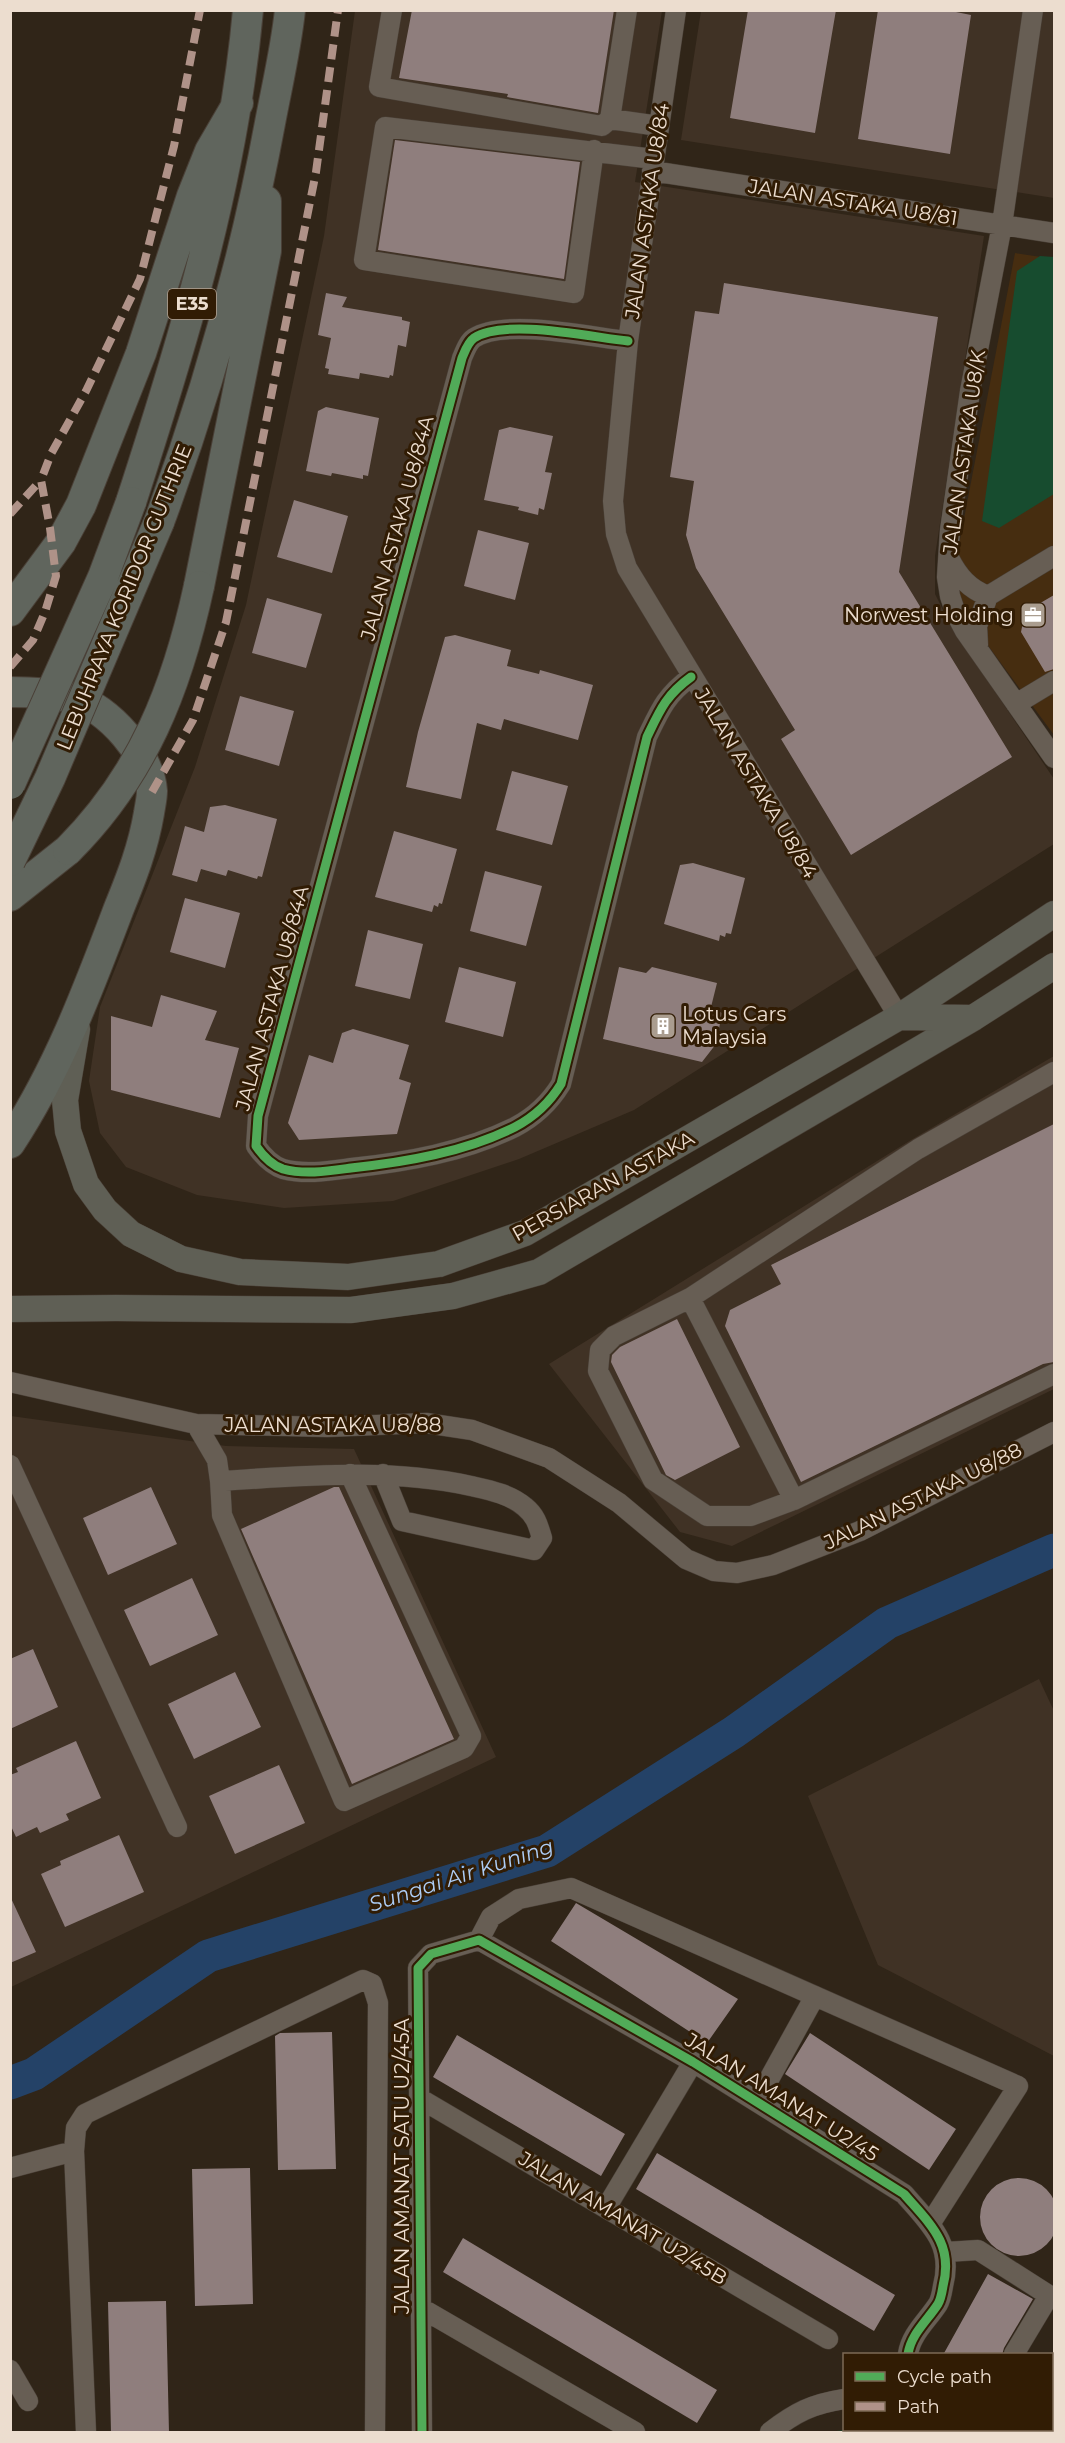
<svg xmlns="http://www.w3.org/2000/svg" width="1065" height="2443" font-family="Montserrat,sans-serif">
<rect width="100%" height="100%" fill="#302518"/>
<path fill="#462d10" d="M1015,253L1054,259V735L961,609L956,592L958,550Z"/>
<path fill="#403225" d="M355,11H662L635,182L984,236L935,556V594L952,628L1054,779V844L634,1110L519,1159L393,1201L284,1208L197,1195L126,1167L100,1133L89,1081L100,1007L195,767L246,605L324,236Z
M701,11H1054V198L681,140Z
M1054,1056V1389L732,1546L680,1532L549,1364L911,1140Z
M11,1416L226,1446L354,1449L496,1757L11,1987Z
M1039,1679L1054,1711V2056L878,1965L808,1796Z"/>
<path fill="#174c2f" d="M1040,256L1054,257V494L999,528L982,521L1017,271Z
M846,2430H899L905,2432H827Z"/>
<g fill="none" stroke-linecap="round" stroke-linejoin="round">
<path stroke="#244267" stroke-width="33" d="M10,2083L34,2074L208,1956L547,1851L734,1732L887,1623L1054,1550"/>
</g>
<path fill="#8f7e7d" d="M412,10H614L598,113L507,97L508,94L399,78Z
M748,10H836L815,133L730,118Z
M878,10H946L971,15L950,154L858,139Z
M395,140L580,162L564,279L378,250Z
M724,283L938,317L899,572L1012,757L851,855L781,739L795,730L696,568L686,535L694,481L670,477L695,311L719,314Z
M326,293L347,297L342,307L402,317V320L410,322L406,347L398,345L393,376L390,375L389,378L360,373L359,379L328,374L329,369L325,368L331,338L318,335Z
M326,407L379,418L368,476L363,475V479L332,473L331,476L306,471L318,411Z
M510,427L553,436L545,472L552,473L544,510L539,508L538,515L518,510L519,507L484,500L499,430Z
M294,500L348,516L332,573L277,557Z
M478,530L529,543L515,600L464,586Z
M1054,595V669L1045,672L1021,632L1025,612Z
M267,598L322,614L306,668L252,653Z
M455,635L511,650L507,666L539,674L540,670L593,685L578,740L504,719L501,730L477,723L461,799L406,787L418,732L445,637Z
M240,696L294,711L279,766L225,750Z
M512,771L568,786L552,845L496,830Z
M225,805L277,819L262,877L258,876L257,879L228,870L226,876L201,869L197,882L172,875L185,826L204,832L210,807Z
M394,831L457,849L442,904L439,903L438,907L434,905L432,912L375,897Z
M693,863L745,878L731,934L726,933L725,937L720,935L719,941L664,924L680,865Z
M485,871L542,886L526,946L470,931Z
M185,898L240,913L225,968L170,952Z
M368,930L423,944L410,999L355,986Z
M459,967L516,982L503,1037L445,1022Z
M619,967L646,973L652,967L717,983L711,1007L722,1013L716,1044L702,1062L603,1039Z
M161,995L217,1011L205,1040L239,1048L220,1118L111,1090V1016L152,1027Z
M353,1029L409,1045L399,1079L411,1083L397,1134L299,1140L288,1123L309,1055L333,1063L342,1033Z
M1054,1124V1362L1043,1364L801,1482L725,1326L730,1310L781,1284L771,1265Z
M677,1319L740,1447L675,1480L666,1475L611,1362L612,1355L620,1347Z
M151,1487L177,1544L108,1575L83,1518Z
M334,1487H339L454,1739L352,1784L241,1529Z
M192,1578L218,1635L150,1666L124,1610Z
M33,1649L58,1707L10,1729V1659Z
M235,1672L261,1727L194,1759L168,1704Z
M76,1741L101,1798L66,1814L69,1820L40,1833L37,1827L16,1837L10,1824V1775L18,1772L16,1768Z
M279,1765L305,1823L235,1854L209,1796Z
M119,1835L144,1892L65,1927L41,1874L61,1865L60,1861Z
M10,1896L36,1952L10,1963Z
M576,1903L738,1999L707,2043L551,1941Z
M332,2032L336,2169L278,2170L275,2036L280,2033Z
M810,2033L956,2129L929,2170L785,2074Z
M457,2035L625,2134L601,2176L433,2077Z
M657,2153L895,2295L874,2331L636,2189Z
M250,2168L253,2304L195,2306L192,2169Z
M980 2217a39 39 0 1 1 78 0a39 39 0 1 1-78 0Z
M463,2238L717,2390L697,2423L443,2272Z
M988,2274L1033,2299L1004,2348L1002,2355H943Z
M166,2301L169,2433H111L108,2302Z"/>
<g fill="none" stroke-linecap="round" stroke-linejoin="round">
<g stroke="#4a4037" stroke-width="21">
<path id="minor" d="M392,10L379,87L602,126L610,119L627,10
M676,10L628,341L613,501L616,534L627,568L899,1017
M1033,10L1002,225L970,391L950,530L947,577L950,596L956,614L965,631L1054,758
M610,119L659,126
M594,150L574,293L364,260L385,127L654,159
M652,171L1054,233
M628,341C590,337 505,318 474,338C468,342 465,351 462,358L258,1116L256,1146C263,1156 271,1165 283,1169C305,1175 329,1171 351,1168C406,1162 465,1152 515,1127C534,1117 550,1102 561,1084L647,737C660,710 666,695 691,677
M949,558C958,576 969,589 988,596
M978,645L977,626L988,596L1054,556
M1016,704L1054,681
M1054,1072L918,1149L690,1298L614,1336L600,1350L598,1371L653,1480L707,1516H751L794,1500L1054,1374
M690,1298L794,1500
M10,1382L196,1424L327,1427L426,1423L472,1430L549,1458L619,1503L686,1559L714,1571L737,1573L773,1565L860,1531L1054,1432
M196,1424L217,1460L220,1481L222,1515L344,1801L464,1748L471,1736L350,1474
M10,1465L177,1827
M220,1481C304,1476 388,1468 471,1486C489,1490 510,1494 525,1507C536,1516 538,1525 542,1538L534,1550L402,1521L383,1474
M479,1940L491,1917L519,1899L571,1888L1018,2086L930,2224
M479,1940L693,2062L904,2194C930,2224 954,2244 943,2286C942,2292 941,2299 938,2304C927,2321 911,2334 908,2354
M419,2098L828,2339
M757,2101L815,1996
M10,2168L74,2151
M606,2208L693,2062
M946,2252L978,2250L1047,2294V2299L1014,2354
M421,2308L635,2432
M10,2370L28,2401
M985,2430L990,2432
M86,2432L74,2151L76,2128L85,2114L363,1980L372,1984L378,2003L375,2432
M422,2432L418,1968L431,1954L479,1940
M770,2432C796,2412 812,2404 844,2399"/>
</g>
<g stroke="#4a4037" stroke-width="27">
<path id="major" d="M899,1017L973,1018
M77,1029L65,1100L68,1131L86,1184L105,1210L131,1234L181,1259L240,1272L348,1277L439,1264L525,1233L899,1017L1054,914
M10,1309L116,1308L351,1310L453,1296L539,1272L973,1018L1054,966"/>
</g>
<g stroke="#4a4037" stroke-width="32">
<path id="highway" d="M131,502C183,342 233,179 248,10
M159,522C207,393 245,258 270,123C277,86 286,48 290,10
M199,586L266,251V201
M10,611L61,542L81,505L141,353L192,196L210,151L238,103
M10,692C32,692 52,693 74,698C108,708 150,755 152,791C152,798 150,806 149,813C143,848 132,876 119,908C88,990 58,1070 10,1143
M10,896L68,850"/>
</g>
<use href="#minor" stroke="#675e54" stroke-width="20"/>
<use href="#major" stroke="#5f5f55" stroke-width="26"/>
<use href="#highway" stroke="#60655d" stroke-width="30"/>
<g stroke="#4a4037" stroke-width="32" stroke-linecap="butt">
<path id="highway-bridge" d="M10,784L103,577L131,502
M68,850C143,775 177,688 199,586
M10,861L50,778L159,522"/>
</g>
<use href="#highway-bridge" stroke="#60655d" stroke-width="30"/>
<path stroke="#af9288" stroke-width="8" stroke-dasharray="15 8" stroke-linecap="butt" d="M10,514L41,480
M10,667L33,640L45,612L56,576L50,528L41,480L51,454L86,391L140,279L174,146L200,10
M152,792L193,720L226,622L316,172L338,10"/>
<g stroke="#311c04" stroke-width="13">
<path id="cycleway" d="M628,341C590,337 505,318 474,338C468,342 465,351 462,358L258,1116L256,1146C263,1156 271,1165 283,1169C305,1175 329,1171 351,1168C406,1162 465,1152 515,1127C534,1117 550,1102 561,1084L647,737C660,710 666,695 691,677
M422,2432L418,1968L431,1954L479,1940L693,2062L904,2194C930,2224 954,2244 943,2286C942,2292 941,2299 938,2304C927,2321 911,2334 908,2354"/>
</g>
<use href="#cycleway" stroke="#51ab58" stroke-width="9"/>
</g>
<defs>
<g id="office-square" transform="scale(1.35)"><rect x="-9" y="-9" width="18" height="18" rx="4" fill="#aa9d8f" stroke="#311c04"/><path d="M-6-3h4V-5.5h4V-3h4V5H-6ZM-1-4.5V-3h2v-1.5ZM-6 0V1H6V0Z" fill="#fff"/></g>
<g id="building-square" transform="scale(1.35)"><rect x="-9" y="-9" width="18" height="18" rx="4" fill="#aa9d8f" stroke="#311c04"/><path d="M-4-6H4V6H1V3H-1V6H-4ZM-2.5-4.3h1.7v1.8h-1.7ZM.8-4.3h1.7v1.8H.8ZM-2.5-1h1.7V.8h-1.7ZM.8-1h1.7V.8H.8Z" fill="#fff"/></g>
</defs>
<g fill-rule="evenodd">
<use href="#office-square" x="1033" y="615"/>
<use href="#building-square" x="663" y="1026"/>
</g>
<g text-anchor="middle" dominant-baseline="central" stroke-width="6" stroke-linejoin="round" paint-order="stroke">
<rect fill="#311c04" stroke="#b4a392" stroke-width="1.5" x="168" y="289" width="48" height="30" rx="4.5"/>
<g font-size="18" font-weight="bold" fill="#ecddcf">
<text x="192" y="304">E35</text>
</g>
<g font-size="20" fill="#ecddcf" stroke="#311c04">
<text transform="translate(853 202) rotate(9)">JALAN ASTAKA U8/81</text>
<text transform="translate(647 211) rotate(-82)">JALAN ASTAKA U8/84</text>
<text transform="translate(964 452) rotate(-82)">JALAN ASTAKA U8/K</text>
<text transform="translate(397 528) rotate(-75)">JALAN ASTAKA U8/84A</text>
<text transform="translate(124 597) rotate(-68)">LEBUHRAYA KORIDOR GUTHRIE</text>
<text transform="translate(756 783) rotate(59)">JALAN ASTAKA U8/84</text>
<text transform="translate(272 998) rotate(-75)">JALAN ASTAKA U8/84A</text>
<text transform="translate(603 1186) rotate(-29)">PERSIARAN ASTAKA</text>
<text x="333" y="1425">JALAN ASTAKA U8/88</text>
<text transform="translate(923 1496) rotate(-26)">JALAN ASTAKA U8/88</text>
<text transform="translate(782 2097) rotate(32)">JALAN AMANAT U2/45</text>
<text transform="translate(402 2166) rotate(-90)">JALAN AMANAT SATU U2/45A</text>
<text transform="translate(623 2218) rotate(31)">JALAN AMANAT U2/45B</text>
</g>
<g font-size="20" fill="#ecddcf" stroke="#311c04" text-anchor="end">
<text x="1014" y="615">Norwest Holding</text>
<text x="682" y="1014" text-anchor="start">Lotus Cars<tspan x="682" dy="23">Malaysia</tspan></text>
</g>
<g font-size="21" font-style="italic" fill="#adcdf6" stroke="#311c04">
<text transform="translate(461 1875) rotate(-18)">Sungai Air Kuning</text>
</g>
</g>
<rect width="1065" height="2443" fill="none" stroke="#ecddcf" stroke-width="24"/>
<rect x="843" y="2353" width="210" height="78" fill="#311c04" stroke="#7c6955" stroke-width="1.5"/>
<rect x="855" y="2372" width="30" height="9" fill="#51ab58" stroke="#7c6955" stroke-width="1.5"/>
<text x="897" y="2383" font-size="18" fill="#ecddcf">Cycle path</text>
<rect x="855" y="2402" width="30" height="9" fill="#af9288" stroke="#7c6955" stroke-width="1.5"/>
<text x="897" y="2413" font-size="18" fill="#ecddcf">Path</text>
</svg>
